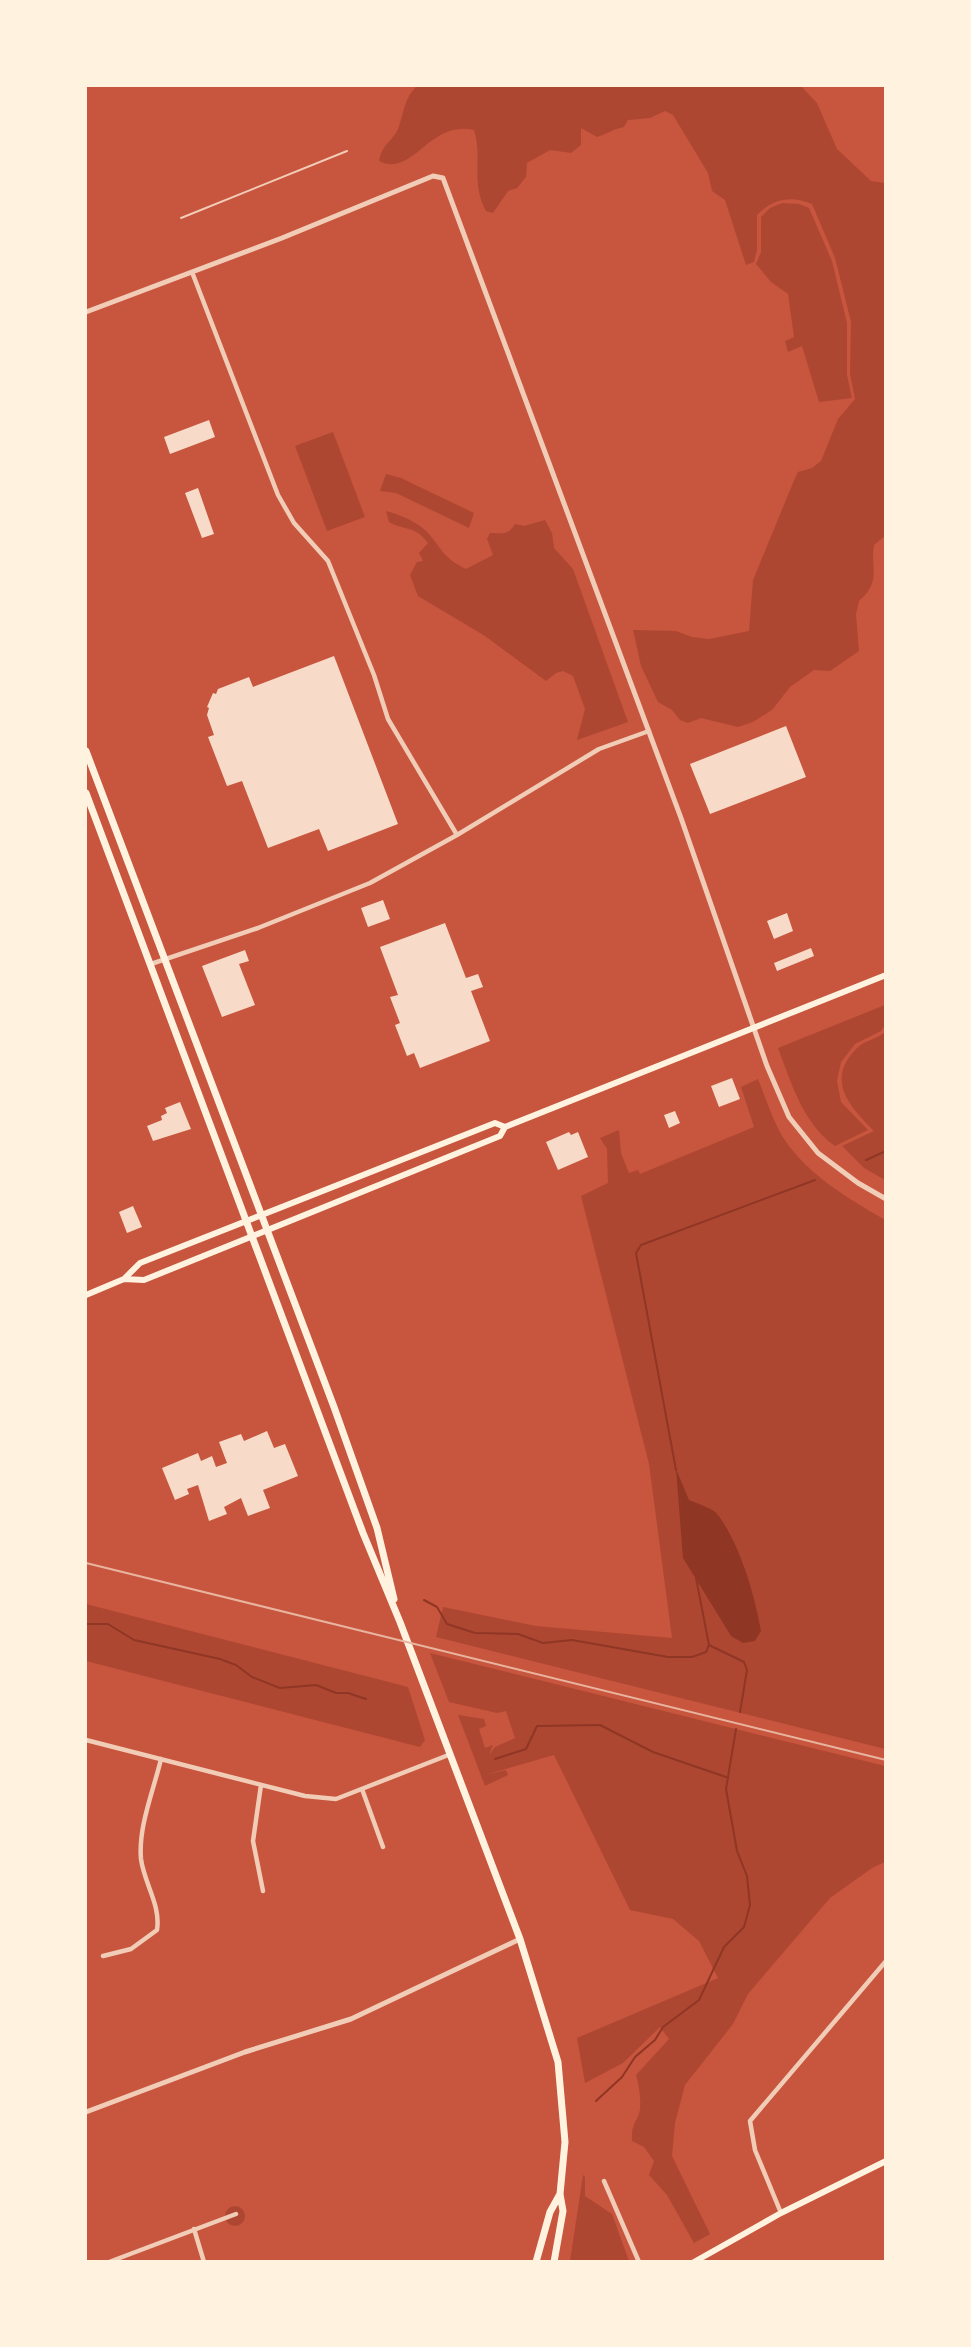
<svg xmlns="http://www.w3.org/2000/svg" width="971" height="2347" font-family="'Public Sans',sans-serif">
<rect width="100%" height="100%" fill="#c8553d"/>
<path fill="#ae4732" d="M417,86H801L817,103L837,149L871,181L885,183V536L874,545C870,570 882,581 859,601L856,614L859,651L830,671L814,670L790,687L772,710L753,722L738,727L701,718L688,723L680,720L672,710L658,702L641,666L633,630L676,631L692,637L709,639L749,631L753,580L795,478L798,472L812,468L821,461L838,419L855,399L850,374L851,322L835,258L812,204C790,195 773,199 757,215V250L754,262L746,265L725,200L712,191L708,173L673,115L665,111L650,118L628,120L624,127C613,129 607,134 597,137L581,128V145L571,153L550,150L527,163L526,177L517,188L508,191L493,213L486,211C470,181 483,158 474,130C428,120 414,178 379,161C382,144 392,142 398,129C404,113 404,98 417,86Z
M782,203L799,204L809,208L832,261L847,323V375L852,398L819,402L802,346L788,352L785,341L794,337L788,294L771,282L756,264L761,252V217L770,208Z
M333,432L365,517L327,531L295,446Z
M386,474L401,478L474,513L469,528L396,493L380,491Z
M386,511C400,515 414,520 425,530C442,547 441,557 466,569L493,555L487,539L490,533C502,533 508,536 515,524L524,526L545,520L552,533L554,548L573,569L628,722L577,740L585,709L573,676L563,671L556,673L546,681L485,636L418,596L410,575L417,562L423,561L419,553L428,543C413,524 407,532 389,522Z
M885,1005V1025L881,1031L855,1044L841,1062L837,1081L841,1102L868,1130L835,1146C803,1124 791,1082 778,1048Z
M885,1032V1180L864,1168L842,1146L874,1131C849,1106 825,1080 857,1048C865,1040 878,1039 885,1032Z
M758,1079C766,1099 773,1121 784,1139C809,1176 848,1198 885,1220V1749L436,1637L443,1607L536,1626L672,1638L649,1464L581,1196L608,1183L607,1149L600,1138L619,1130L621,1153L629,1173L638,1170L640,1174L754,1127L741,1087Z
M86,1604L408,1687L425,1740L420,1747L86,1661Z
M430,1653L885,1766V1862L872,1868L830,1898L748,1994L733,2024L685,2085L675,2123L672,2156L710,2234L694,2243L667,2195L649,2175L654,2161L644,2147L632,2141C631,2122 638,2122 640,2109C641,2097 639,2086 636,2075L669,2039L660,2027L623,2063L585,2083L577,2038L718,1978L699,1941L673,1919L630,1910L554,1755L485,1775L506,1770L508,1775L485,1786L458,1715L484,1719L486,1726L479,1729L485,1748L493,1745L489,1755L495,1747L515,1738L506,1711L497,1713L449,1702Z
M583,2175L585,2177V2196L612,2214L629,2261H570Z
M225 2216a10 10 0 1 1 20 0a10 10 0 1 1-20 0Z"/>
<path fill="#8f3625" d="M676,1469L689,1500C698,1504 713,1508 718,1515C740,1544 755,1596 761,1631L755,1641L743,1643L731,1636L683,1558Z"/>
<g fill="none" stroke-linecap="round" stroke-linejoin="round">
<path stroke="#8f3625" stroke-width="2" d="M866,1160L886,1151
M676,1470L636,1253L641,1245L815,1180
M424,1600L437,1607L447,1624L475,1633L518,1634L543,1643L572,1640L668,1657H692L706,1652L709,1645L696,1578
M86,1624H108L134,1640L220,1659L236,1665L252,1677L280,1688L316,1685L336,1693H348L366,1699
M709,1645L744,1662L747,1670L740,1712
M495,1759L526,1749L537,1726L600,1725L653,1752L726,1777
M596,2101L622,2077L635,2057L655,2040L663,2027L699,2000L724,1947L744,1927L750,1905L747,1876L737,1851L726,1789L736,1729"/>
</g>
<path fill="#f7dbc8" d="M209,420L215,437L170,454L164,437Z
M198,488L214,534L202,538L185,493Z
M334,656L398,824L328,851L319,829L268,848L242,781L227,786L208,737L214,735L207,715L209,708L207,707L213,693L216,694L218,689L249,677L253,687Z
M786,726L806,777L710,814L690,764Z
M383,900L390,919L368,927L361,908Z
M787,913L793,931L774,939L767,921Z
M445,923L466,978L478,974L483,987L471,991L490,1041L420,1068L414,1053L407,1056L395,1025L400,1023L390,997L398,995L380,947Z
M811,948L814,956L777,971L774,963Z
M245,950L249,961L239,964L255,1005L222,1017L202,966Z
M732,1078L740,1099L719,1107L711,1086Z
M180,1102L191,1129L153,1141L147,1126L162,1120L161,1116L167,1113L165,1108Z
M675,1111L680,1123L669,1128L664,1115Z
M569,1132L571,1135L578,1132L588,1157L558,1170L546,1142Z
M133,1206L142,1227L127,1233L119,1212Z
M267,1431L274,1448L285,1444L298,1476L263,1490L270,1508L248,1516L241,1498L224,1507L227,1514L209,1521L198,1485L187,1489L189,1494L175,1500L162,1468L198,1453L201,1461L212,1456L216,1467L227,1463L219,1442L241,1434L244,1441Z"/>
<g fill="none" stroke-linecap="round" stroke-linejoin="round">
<path stroke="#f1ccb7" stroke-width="2" d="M181,218L347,151"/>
<path stroke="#f1ccb7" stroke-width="4.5" d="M192,272L278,495L294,523L328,561L374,675L388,719L457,835
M151,964L258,928L370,883L457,835L599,749L649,731
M86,1740L305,1796L336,1799L451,1754
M261,1785L253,1841L263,1891
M362,1789L383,1847
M103,1956L131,1949L157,1930C161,1905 144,1883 141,1859C138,1827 154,1789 161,1759
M604,2181L639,2262
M781,2213L755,2150L750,2121L886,1961
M194,2229L204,2262
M109,2262L236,2214"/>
<path stroke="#f1ccb7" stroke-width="5" d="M86,312L282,238L433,176L443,178L681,818L767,1066L789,1117L818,1153L858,1183L886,1199
M86,2112L245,2052L351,2019L520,1939"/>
<path stroke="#fff3e0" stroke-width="6" d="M124,1279L144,1280L500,1136L505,1127L886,975
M86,1295L124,1279L140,1263L495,1123L505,1127
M694,2262L781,2213L886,2161"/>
<path stroke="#fff3e0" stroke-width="7" d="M86,751L334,1407L377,1528L394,1599
M86,793L363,1533L400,1622L520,1939L558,2062L565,2142L560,2194L563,2211L554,2262
M536,2262L550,2212L560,2194"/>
<path stroke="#e9b49f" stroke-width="2" d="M86,1563L886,1760"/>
</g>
<rect width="971" height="2347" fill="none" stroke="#fff3e0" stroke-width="174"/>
</svg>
